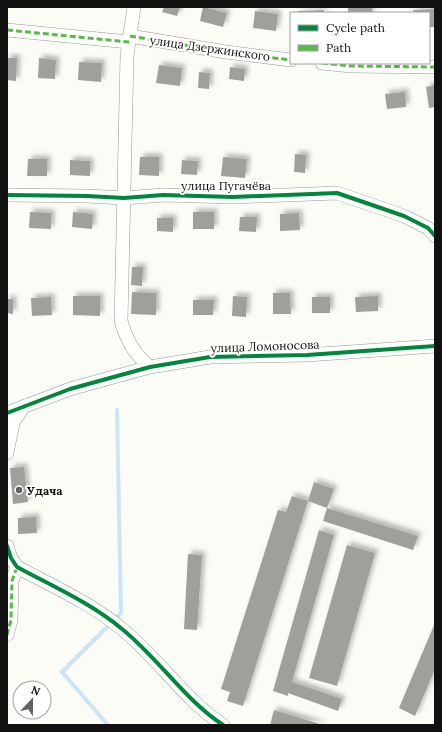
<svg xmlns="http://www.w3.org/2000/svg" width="442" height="732" font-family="Lora,serif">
<defs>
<filter id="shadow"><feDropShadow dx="3.5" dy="-3.5" stdDeviation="2" flood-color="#0004"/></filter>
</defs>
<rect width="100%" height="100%" fill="#fcfcf7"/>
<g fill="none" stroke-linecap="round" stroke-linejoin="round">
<path stroke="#cbe4f8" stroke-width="4" d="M108,725L62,672L121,613L117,410"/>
</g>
<path fill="#a09f9c" filter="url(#shadow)" d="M164,7H180L177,16L162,12Z
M203,7L227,13L223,27L200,21Z
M348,7H372L373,13H348Z
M435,9V27H429V13H413V10Z
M324,10V13H298V11Z
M255,11L278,14L276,31L253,28Z
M7,58H17L16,81L7,80Z
M39,58L56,60L55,79L38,78Z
M79,62L102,63L101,82L78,80Z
M159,65L182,68L180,86L156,83Z
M230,67L245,69L244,81L229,79Z
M199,72L210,73L209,89L198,88Z
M435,85V107L429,108L426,87Z
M405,92L406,107L387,109L385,94Z
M295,154L306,155L305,173L294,172Z
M140,157H159V176L139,175Z
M223,157L247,159L245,178L221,176Z
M28,159H47V176H27Z
M70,160L90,161V176L70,175Z
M182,160L198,161L197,175L181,174Z
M30,212L51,213V229L29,228Z
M73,212L93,214L92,229L72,227Z
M193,212H214V229H193Z
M299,213L300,230L280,231V214Z
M240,217H257L256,232L239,231Z
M157,218H173V232L157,231Z
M132,267H143L142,286L131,285Z
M132,292L156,293V315L131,314Z
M273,293H290L291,314H273Z
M73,296H100V316L73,315Z
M233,296L247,297L246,317L232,316Z
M378,296V311L356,312L355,297Z
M51,297L52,315L32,316L31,298Z
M312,297H330V313H312Z
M7,299H13V314L7,313Z
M193,300H214L213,315H193Z
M24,467L28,502L13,504L10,468Z
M314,482L334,489L327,508L308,501Z
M292,496L308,501L243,706L227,701L230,692L221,689L278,510L286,512Z
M327,508L418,536L413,550L323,521Z
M36,517L37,533L18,534V518Z
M319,530L334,535L292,682L342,699L338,711L288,693V696L273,691Z
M347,545L375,553L337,686L309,678Z
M188,554L202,555L197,630L184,629Z
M435,623V669L415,716L399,708Z
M274,710L323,725H270Z"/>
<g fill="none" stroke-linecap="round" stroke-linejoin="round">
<g stroke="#979795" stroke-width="14">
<path id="street" d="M134,7L127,56L121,321C127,341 134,354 150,367
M7,30L129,42
M130,36L226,52L291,60
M322,63L351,66L435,67
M7,195L87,196L124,198L163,195L233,197L337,193L404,216L428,228L435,236
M7,413L70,389L150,367L210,357L307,355L435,346
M7,453L13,423L24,406
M7,546L11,558L17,567C52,586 91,603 122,629C158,658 184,699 223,725
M7,635L11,620L12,581L17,567"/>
</g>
<use href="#street" stroke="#fffffe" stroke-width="13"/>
<path stroke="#58b947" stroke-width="3" stroke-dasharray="6 3" stroke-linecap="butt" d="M7,30L129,42
M130,36L226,52L291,60
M322,63L351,66L435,67
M7,635L11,620L12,581L17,567"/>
<g stroke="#fff" stroke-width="6">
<path id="cycleway" d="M7,195L87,196L124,198L163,195L233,197L337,193L404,216L428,228L435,236
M7,413L70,389L150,367L210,357L307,355L435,346
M7,546L11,558L17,567C52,586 91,603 122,629C158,658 184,699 223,725"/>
</g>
<use href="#cycleway" stroke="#00873e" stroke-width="4"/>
</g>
<circle fill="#636362" stroke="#fff" stroke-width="1.5" cx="19" cy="490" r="4"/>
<g text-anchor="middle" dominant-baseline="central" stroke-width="4" stroke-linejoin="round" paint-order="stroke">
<g font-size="12" fill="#111" stroke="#fff">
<text transform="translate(210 48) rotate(8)">улица Дзержинского</text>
<text x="226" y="185">улица Пугачёва</text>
<text transform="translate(265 346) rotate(-2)">улица Ломоносова</text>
</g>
<g font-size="12" font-weight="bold" fill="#111" stroke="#fff" text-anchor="start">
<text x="27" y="490">Удача</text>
</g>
</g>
<rect width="442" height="732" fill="none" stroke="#111111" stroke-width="16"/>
<rect x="290" y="12" width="140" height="52" fill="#ffffff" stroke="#a0a0a0"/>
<rect x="298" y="25" width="20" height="6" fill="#00873e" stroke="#a0a0a0"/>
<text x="326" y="32" font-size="12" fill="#111111">Cycle path</text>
<rect x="298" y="45" width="20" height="6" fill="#58b947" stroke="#a0a0a0"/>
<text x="326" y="52" font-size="12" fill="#111111">Path</text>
<g transform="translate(32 700) rotate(22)"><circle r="19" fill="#ffffff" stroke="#a0a0a0"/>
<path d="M0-3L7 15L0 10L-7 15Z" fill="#636362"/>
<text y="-6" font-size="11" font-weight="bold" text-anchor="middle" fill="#111111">N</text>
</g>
</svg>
